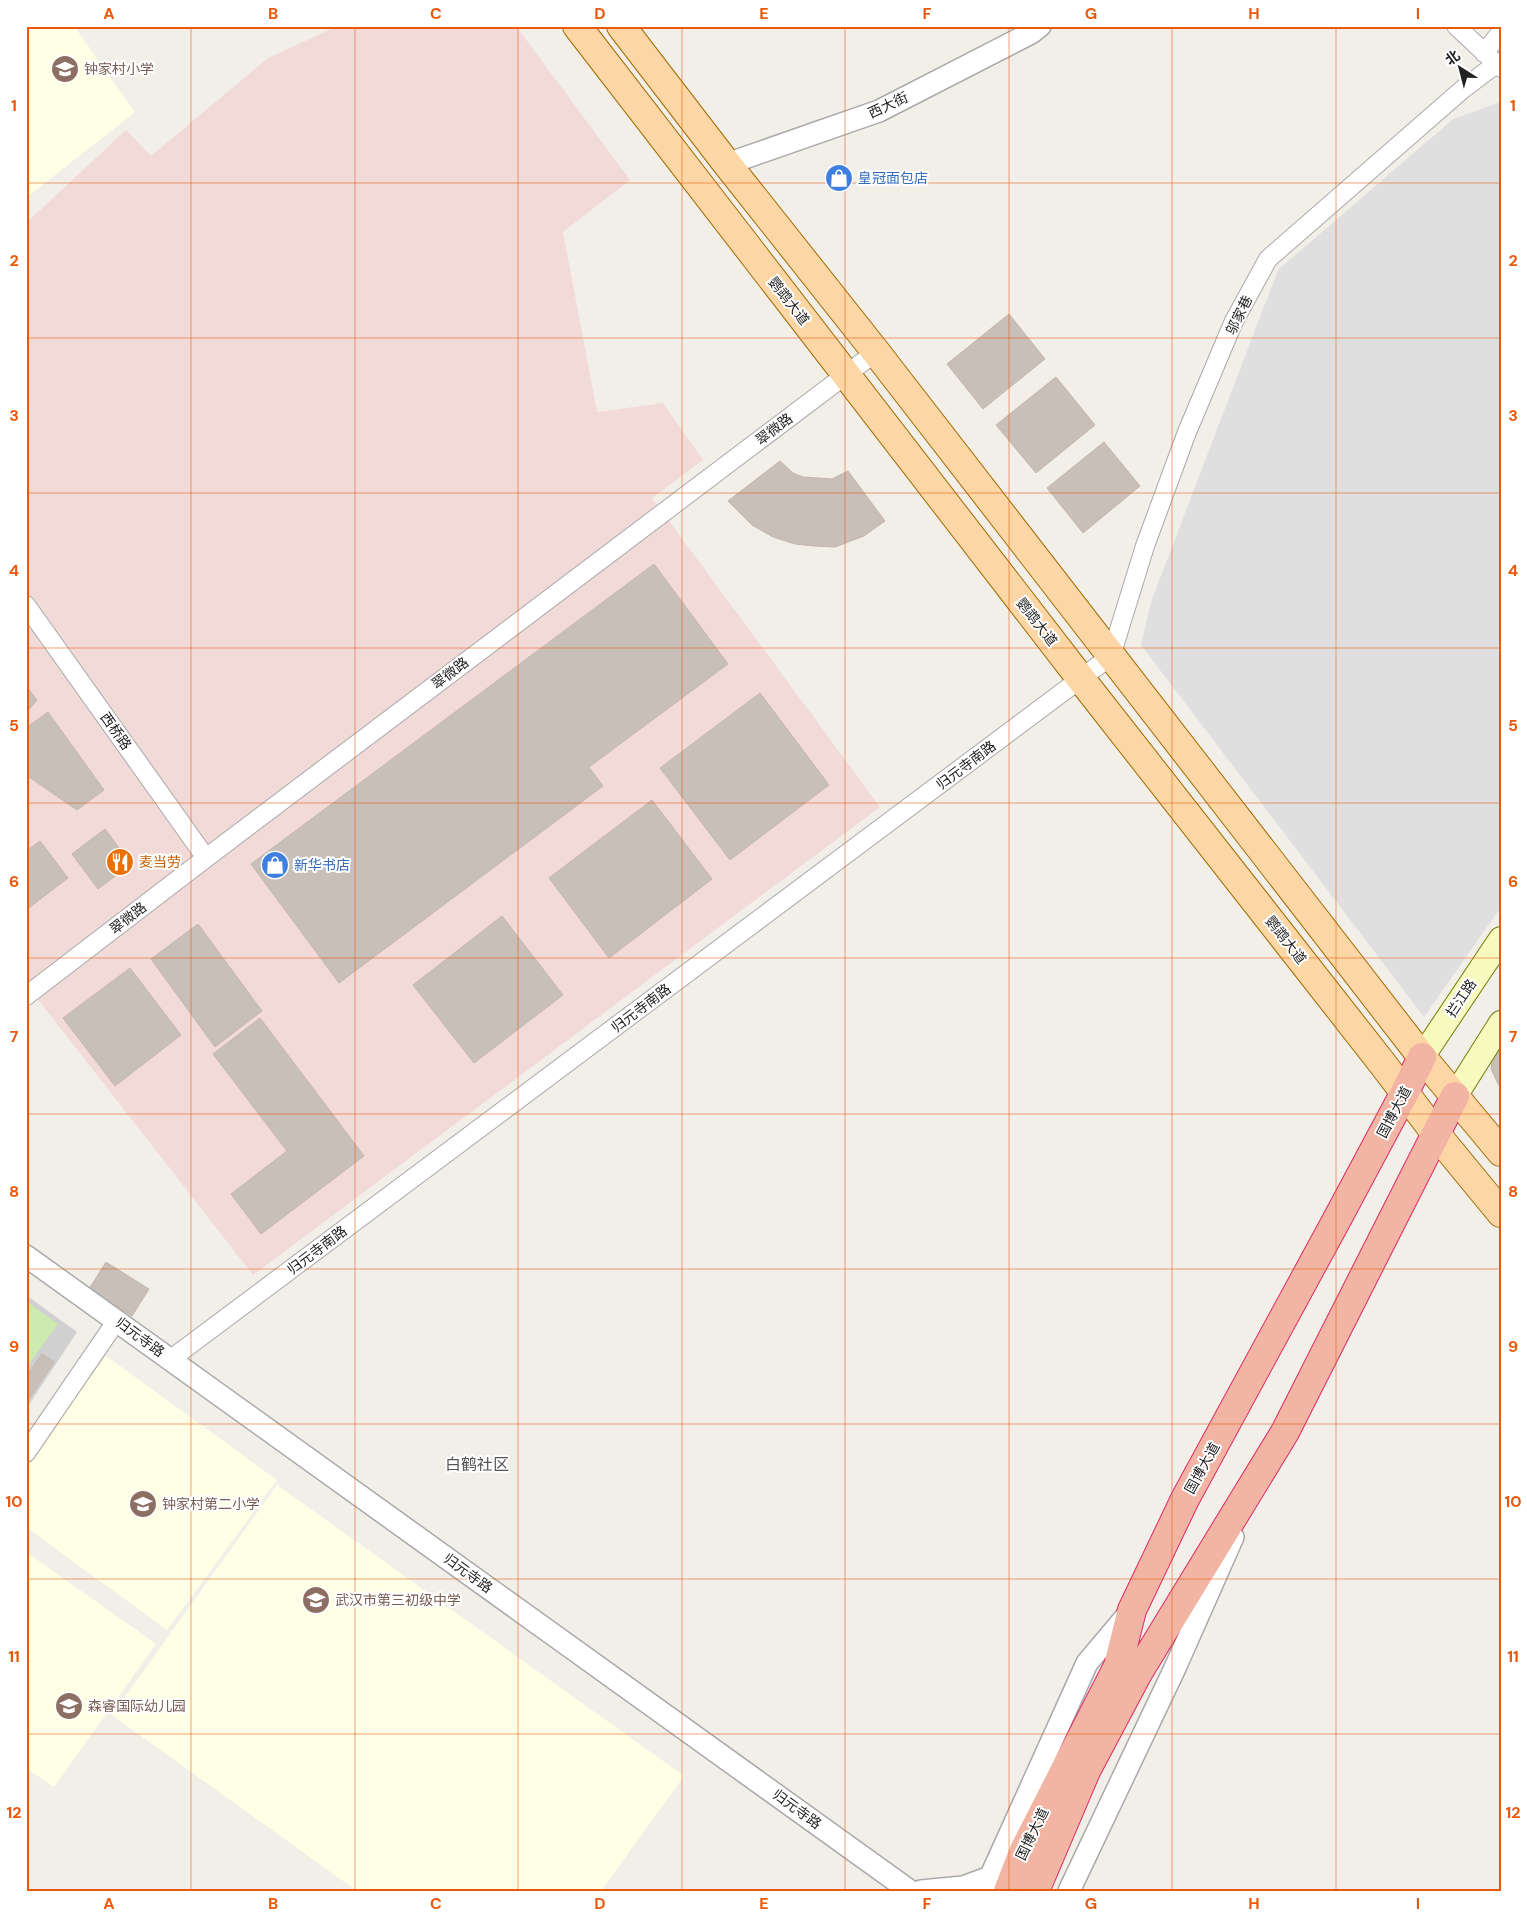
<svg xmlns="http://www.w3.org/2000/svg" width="1527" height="1917" font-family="'DM Sans','Noto Sans SC',sans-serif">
<rect width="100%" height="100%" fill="#f2efe9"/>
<path fill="#e0dfdf" d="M1501,102V907L1424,1017L1141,645L1151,602L1278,270L1453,119Z"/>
<path fill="#f2dad9" d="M338,26H516L630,180L563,232L597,412L663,403L703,460L652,498L880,807L253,1275L26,984V223L126,130L151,156L268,58Z"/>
<path fill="#ffffe5" d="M26,26H74L135,112L27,197Z
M106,1356L277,1480L167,1630L26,1527V1465Z
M277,1485L684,1776L601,1891H357L112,1715Z
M26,1552L156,1644L54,1787L26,1768Z"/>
<path fill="#d0d0d0" d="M26,1295L77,1332L26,1409Z"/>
<path fill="#cdebb0" d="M26,1301L58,1324L26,1368Z"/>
<path fill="#c7bfb8" stroke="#c4b6ab" d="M1009,314L1045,359L983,409L947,364Z
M1056,377L1095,425L1036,473L996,425Z
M1104,442L1140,486L1083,533L1047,488Z
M780,461L793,473L803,477L832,479L848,471L885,521L864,536L835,547L814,546L795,544L773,537L752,525L728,501Z
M654,564L728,664L589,767L603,786L339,983L251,864Z
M26,686L37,700L26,713Z
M760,693L829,785L730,860L660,768Z
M48,712L104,790L77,810L26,775V730L30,725Z
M652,800L712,879L609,958L549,878Z
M105,829L131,864L98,889L72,854Z
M40,841L68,878L26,910V851Z
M502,916L563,995L474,1063L413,985Z
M198,924L262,1011L215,1047L151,959Z
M130,968L181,1035L115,1086L63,1018Z
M260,1018L364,1156L261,1234L231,1194L287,1151L213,1054Z
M1501,1043V1090L1491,1069L1493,1054Z
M106,1262L149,1289L132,1316L89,1289Z
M42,1354L54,1362L26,1403V1377Z"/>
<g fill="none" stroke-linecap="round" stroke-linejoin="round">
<g stroke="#a9a9a9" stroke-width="20">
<path id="minor" d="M1456,26L1501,68
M1484,53L1501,32
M26,605L206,858
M26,996L206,858L876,352
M171,1359L1111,656L1145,546L1187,432L1234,321L1268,259L1463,89L1496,64
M26,1453L117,1320"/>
</g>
<g stroke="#a9a9a9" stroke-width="24">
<path id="tertiary" d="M727,164L879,111L1031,33L1040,26
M26,1256L910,1891
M921,1891L963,1887L990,1877
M984,1891L1087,1663L1130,1612
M1069,1891L1175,1668L1233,1537"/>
</g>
<g stroke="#707d05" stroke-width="26">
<path id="secondary" d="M1422,1057L1501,939
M1455,1096L1501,1023"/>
</g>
<g stroke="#a06b00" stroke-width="30">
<path id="primary" d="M577,26L1081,679L1382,1063L1436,1134L1501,1213
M621,26L727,164L876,352L1422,1057L1501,1152"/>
</g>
<g stroke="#dc2a67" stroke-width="30">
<path id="trunk" d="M1008,1891L1024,1850L1118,1666L1132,1610L1185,1499L1335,1223L1405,1092L1422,1057
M1035,1891L1086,1771L1138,1673L1285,1432L1455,1096"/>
</g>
<use href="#minor" stroke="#fff" stroke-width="18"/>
<use href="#tertiary" stroke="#fff" stroke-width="21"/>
<use href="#secondary" stroke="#f7fabf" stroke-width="24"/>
<use href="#primary" stroke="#fcd6a4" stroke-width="28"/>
<use href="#trunk" stroke="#f2b4a3" stroke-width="28"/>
</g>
<path fill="none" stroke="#e8590c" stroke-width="1" stroke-opacity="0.55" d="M191,26V1891M355,26V1891M518,26V1891M682,26V1891M845,26V1891M1009,26V1891M1172,26V1891M1336,26V1891M26,183H1501M26,338H1501M26,493H1501M26,648H1501M26,803H1501M26,958H1501M26,1114H1501M26,1269H1501M26,1424H1501M26,1579H1501M26,1734H1501"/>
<defs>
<g id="school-disc" transform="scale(1.4375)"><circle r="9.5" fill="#8d6e63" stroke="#fff"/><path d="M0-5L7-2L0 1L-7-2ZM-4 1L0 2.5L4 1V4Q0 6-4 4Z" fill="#fff"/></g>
<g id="shop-disc" transform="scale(1.4375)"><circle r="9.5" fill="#3f7fe0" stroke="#fff"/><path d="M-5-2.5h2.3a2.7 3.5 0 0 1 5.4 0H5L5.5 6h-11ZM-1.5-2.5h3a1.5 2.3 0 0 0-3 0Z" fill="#fff"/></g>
<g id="restaurant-disc" transform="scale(1.4375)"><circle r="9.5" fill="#e8710a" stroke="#fff"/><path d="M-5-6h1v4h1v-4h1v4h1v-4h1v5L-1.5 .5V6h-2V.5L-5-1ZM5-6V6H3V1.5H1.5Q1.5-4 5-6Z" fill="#fff"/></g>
</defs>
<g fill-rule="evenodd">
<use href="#school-disc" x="65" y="69"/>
<use href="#shop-disc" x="839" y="178"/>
<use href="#restaurant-disc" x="120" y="862"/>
<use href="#shop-disc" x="275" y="865"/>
<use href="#school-disc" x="143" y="1504"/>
<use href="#school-disc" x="316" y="1600"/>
<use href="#school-disc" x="69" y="1706"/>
</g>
<g text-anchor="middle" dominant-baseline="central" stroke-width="4" stroke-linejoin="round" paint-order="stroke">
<g font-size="14" fill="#785e54" stroke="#fff" text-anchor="start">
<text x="84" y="69">钟家村小学</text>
<text x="162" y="1504">钟家村第二小学</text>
<text x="335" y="1600">武汉市第三初级中学</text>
<text x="88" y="1706">森睿国际幼儿园</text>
</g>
<g font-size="14" fill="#222" stroke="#fff">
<text transform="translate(888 105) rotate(-25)">西大街</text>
<text transform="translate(789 301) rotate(52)">鹦鹉大道</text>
<text transform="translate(1239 315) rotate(-64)">邬家巷</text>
<text transform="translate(774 429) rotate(-37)">翠微路</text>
<text transform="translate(1037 622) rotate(52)">鹦鹉大道</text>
<text transform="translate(450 673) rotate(-37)">翠微路</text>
<text transform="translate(116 731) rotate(55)">西桥路</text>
<text transform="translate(966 765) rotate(-37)">归元寺南路</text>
<text transform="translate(128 918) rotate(-38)">翠微路</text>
<text transform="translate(1286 940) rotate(52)">鹦鹉大道</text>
<text transform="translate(1461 998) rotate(-56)">拦江路</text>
<text transform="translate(641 1008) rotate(-37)">归元寺南路</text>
<text transform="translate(1394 1112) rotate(-62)">国博大道</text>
<text transform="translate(317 1250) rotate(-37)">归元寺南路</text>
<text transform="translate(140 1337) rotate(36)">归元寺路</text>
<text transform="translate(1202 1468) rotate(-61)">国博大道</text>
<text transform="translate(468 1573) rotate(36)">归元寺路</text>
<text transform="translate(797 1809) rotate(36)">归元寺路</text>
<text transform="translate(1032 1834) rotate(-64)">国博大道</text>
</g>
<g font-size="14" fill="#366cbe" stroke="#fff" text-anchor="start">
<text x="858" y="178">皇冠面包店</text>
<text x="294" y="865">新华书店</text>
</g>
<g font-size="14" fill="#c56008" stroke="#fff" text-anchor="start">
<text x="139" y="862">麦当劳</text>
</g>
<g font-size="16" fill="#555" stroke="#fff">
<text x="477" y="1464">白鹤社区</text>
</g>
</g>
<rect width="1527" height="1917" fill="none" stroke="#ffffff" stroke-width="55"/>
<g transform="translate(1460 68) rotate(324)" stroke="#ffffff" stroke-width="4" paint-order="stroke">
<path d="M0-4L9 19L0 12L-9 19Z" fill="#222222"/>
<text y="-8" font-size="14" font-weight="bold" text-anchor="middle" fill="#222222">北</text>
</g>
<rect x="28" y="28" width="1472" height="1862" fill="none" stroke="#e8590c" stroke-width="2"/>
<g font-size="16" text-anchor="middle" font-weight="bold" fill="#e8590c">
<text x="109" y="19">A</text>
<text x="273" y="19">B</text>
<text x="436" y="19">C</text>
<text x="600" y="19">D</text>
<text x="764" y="19">E</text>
<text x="927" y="19">F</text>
<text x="1091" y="19">G</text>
<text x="1254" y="19">H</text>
<text x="1418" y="19">I</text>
<text x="14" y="111">1</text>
<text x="1513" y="111">1</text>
<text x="14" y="266">2</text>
<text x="1513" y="266">2</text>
<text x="14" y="421">3</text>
<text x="1513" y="421">3</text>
<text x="14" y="576">4</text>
<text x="1513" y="576">4</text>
<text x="14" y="731">5</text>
<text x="1513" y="731">5</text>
<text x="14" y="887">6</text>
<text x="1513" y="887">6</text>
<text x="14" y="1042">7</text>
<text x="1513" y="1042">7</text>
<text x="14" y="1197">8</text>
<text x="1513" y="1197">8</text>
<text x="14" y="1352">9</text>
<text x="1513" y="1352">9</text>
<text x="14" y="1507">10</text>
<text x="1513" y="1507">10</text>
<text x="14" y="1662">11</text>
<text x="1513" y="1662">11</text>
<text x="14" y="1818">12</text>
<text x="1513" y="1818">12</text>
<text x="109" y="1909">A</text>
<text x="273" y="1909">B</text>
<text x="436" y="1909">C</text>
<text x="600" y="1909">D</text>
<text x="764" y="1909">E</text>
<text x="927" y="1909">F</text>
<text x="1091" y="1909">G</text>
<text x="1254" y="1909">H</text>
<text x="1418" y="1909">I</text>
</g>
</svg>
